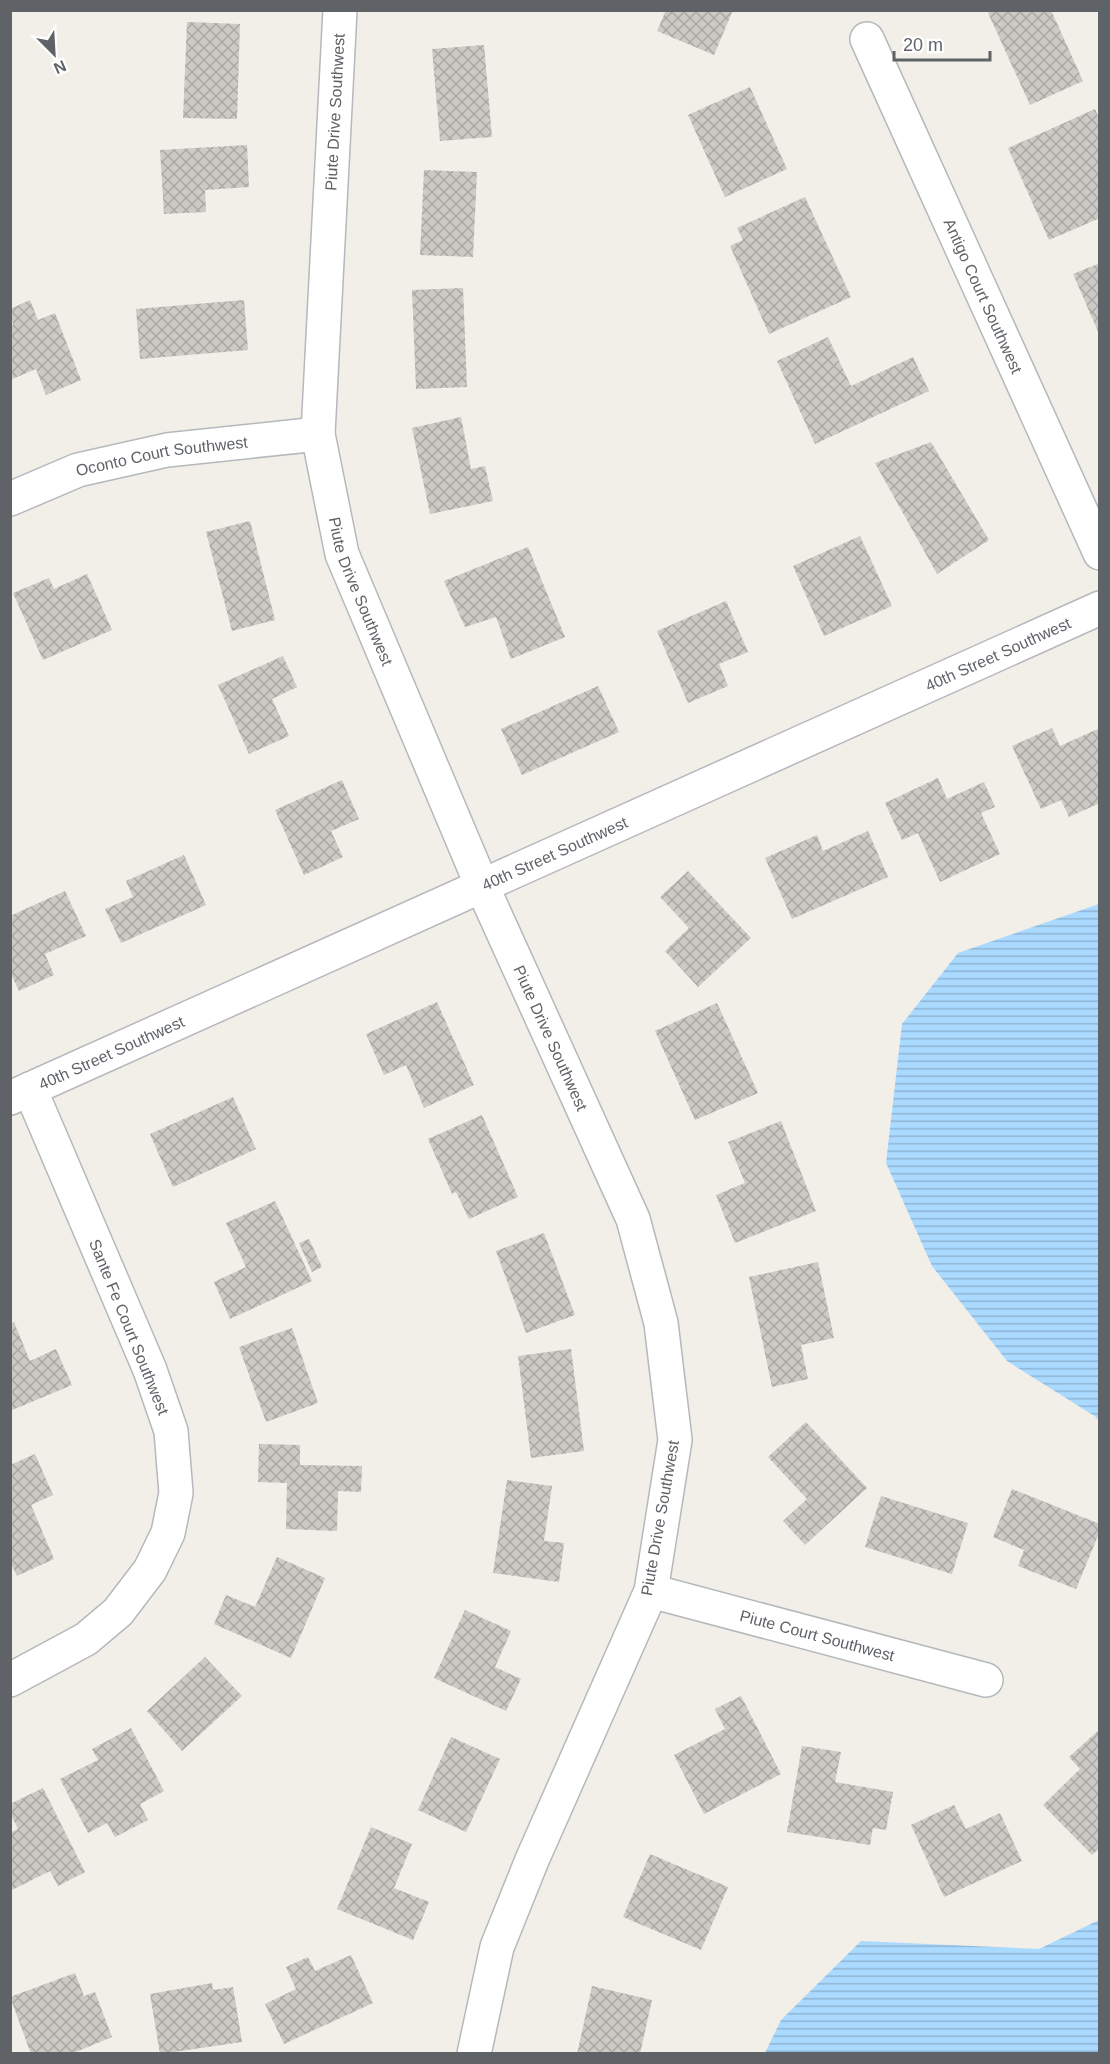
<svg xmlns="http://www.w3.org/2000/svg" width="1110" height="2064" font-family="Helvetica,sans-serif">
<defs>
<pattern id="water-rules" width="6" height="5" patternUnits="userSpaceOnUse" patternTransform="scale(1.5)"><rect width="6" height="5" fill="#aadaff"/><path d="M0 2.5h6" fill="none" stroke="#8eb4d2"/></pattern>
<pattern id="building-cross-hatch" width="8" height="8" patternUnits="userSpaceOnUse" patternTransform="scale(1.5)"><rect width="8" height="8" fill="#cccac5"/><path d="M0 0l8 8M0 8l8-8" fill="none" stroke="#a9a8a4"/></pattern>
</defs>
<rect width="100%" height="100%" fill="#f1efe8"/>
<path fill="url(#water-rules)" d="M1099,904H1100L1099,1422L1096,1417L1007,1361L932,1266L886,1163L902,1024L958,953Z
M1099,1920V2053H765L781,2020L861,1941L1039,1949Z"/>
<path fill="url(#building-cross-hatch)" d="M666,10H733L714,55L657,31Z
M994,10H1051L1083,81L1030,105L988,13Z
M187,22L240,24L237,119L183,118Z
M484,45L492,137L440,141L432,49Z
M750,87L787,169L725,197L688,115Z
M1095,109L1100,120V218L1049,240L1008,148Z
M247,145L249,187L205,190L206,212L164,214L160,150Z
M424,170L477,172L473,257L420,255Z
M805,197L851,297L769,334L730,246L743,240L737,228Z
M1100,263V336L1073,274Z
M463,288L467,387L416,389L412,290Z
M30,300L38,320L55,313L81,380L46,395L36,369L10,380V326L13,325L10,309Z
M244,300L248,350L140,359L136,309Z
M828,337L851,386L913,357L929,391L815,444L777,361Z
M461,417L471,469L485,466L493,501L430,514L412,428Z
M931,442L989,540L937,574L875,463Z
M250,521L275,620L232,631L206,532Z
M860,536L892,606L824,636L793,566Z
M528,547L565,637L511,659L496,617L465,627L444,581Z
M87,574L112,630L43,660L13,593L49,578L54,589Z
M726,601L748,652L719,664L728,686L688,703L657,631Z
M283,656L297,687L272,699L289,736L249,754L218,685Z
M598,686L619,732L522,775L501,729Z
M1052,728L1060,746L1100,728V803L1069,817L1061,800L1041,809L1012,746Z
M938,778L947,799L984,782L995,807L981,813L1000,854L940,882L918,833L902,840L885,803Z
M342,780L359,819L331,831L343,857L304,875L275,810Z
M868,831L888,877L792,919L765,858L817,835L823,851Z
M184,855L206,905L121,943L105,909L133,897L126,881Z
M688,871L751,938L698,987L665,951L689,928L660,897Z
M65,891L86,936L45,954L54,975L19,991L10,972V916Z
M437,1002L474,1085L424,1108L406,1065L384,1075L366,1034Z
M717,1003L758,1093L695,1120L655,1031Z
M233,1097L256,1149L173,1187L150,1134Z
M482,1115L518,1197L469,1219L456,1192L452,1194L428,1139Z
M781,1121L816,1211L735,1243L716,1195L745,1183L728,1142Z
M275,1201L312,1281L230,1319L214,1282L246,1267L226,1223Z
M544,1233L575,1315L526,1333L496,1251Z
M309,1239L322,1267L312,1272L299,1243Z
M818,1262L834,1338L801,1345L808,1379L772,1387L749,1277Z
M14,1322L30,1361L56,1349L72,1385L10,1411V1324Z
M292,1328L318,1403L266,1422L239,1347Z
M571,1349L584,1451L531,1458L518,1356Z
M806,1422L867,1488L805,1545L783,1521L807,1499L768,1457Z
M259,1444L300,1445V1465L362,1466L361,1492L338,1491L337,1531L286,1529L287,1483L258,1482Z
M35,1454L53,1495L31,1505L54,1559L17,1576L10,1562V1465Z
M507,1480L552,1486L544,1541L564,1543L559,1582L493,1573Z
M1012,1489L1100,1524V1531L1076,1589L1018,1566L1024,1550L993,1537Z
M881,1496L968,1523L952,1574L865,1547Z
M277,1557L325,1578L291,1658L214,1624L226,1595L255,1607Z
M465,1610L511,1631L495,1667L521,1679L506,1711L434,1678Z
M205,1657L242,1696L182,1751L147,1711Z
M741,1696L781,1774L704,1814L674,1755L725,1729L715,1709Z
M131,1728L164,1791L140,1804L148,1820L115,1837L107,1823L88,1833L60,1779L98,1760L92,1749Z
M1100,1729V1848L1092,1855L1043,1805L1080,1769L1069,1757Z
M451,1737L500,1759L466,1832L418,1810Z
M802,1746L841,1752L835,1782L893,1792L886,1830L873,1828L870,1845L787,1832Z
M43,1788L85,1872L58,1886L50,1871L10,1891V1833L18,1829L10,1813V1804Z
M954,1805L966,1829L1000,1813L1022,1861L944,1897L911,1825Z
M371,1827L412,1844L394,1888L429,1902L413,1940L337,1909Z
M650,1854L728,1887L701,1950L623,1917Z
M351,1955L373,2003L284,2044L265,2004L296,1989L286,1967L308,1957L315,1971Z
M75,1973L84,1996L95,1992L112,2037L71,2054H31L10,1997Z
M212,1983L213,1990L233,1987L242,2042L160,2054L150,1994Z
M592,1986L652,2000L640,2054H577Z"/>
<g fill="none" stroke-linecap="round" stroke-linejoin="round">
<g stroke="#b5b8bc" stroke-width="36">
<g id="minor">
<path id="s1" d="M340,10L318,434L342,554L482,886L633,1219L661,1323L675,1440L651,1591L532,1860L497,1947L474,2054"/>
<path id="s2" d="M867,39L1100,553"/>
<path id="s3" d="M10,499L78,470L167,450L318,434"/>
<path id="s4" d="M10,1098L1100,608"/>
<path id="s5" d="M651,1591L986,1680"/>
<path d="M10,1680L86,1639L118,1612L150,1570L168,1533L176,1493L171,1431L150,1370L30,1089"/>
</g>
</g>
<use href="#minor" stroke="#fff" stroke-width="33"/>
</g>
<g text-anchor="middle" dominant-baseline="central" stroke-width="6" stroke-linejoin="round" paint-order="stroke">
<g font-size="16" fill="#5f6368" stroke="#fff">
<text transform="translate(335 112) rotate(-87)">Piute Drive Southwest</text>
<text stroke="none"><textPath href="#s2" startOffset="282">Antigo Court Southwest</textPath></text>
<text stroke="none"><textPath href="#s3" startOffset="159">Oconto Court Southwest</textPath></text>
<text stroke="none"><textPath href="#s1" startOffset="588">Piute Drive Southwest</textPath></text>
<text stroke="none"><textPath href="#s4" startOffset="1083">40th Street Southwest</textPath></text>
<text stroke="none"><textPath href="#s4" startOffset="597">40th Street Southwest</textPath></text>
<text stroke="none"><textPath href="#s1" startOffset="1074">Piute Drive Southwest</textPath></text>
<text stroke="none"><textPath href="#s4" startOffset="111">40th Street Southwest</textPath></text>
<text transform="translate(129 1327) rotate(68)">Sante Fe Court Southwest</text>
<text transform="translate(660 1518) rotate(-80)">Piute Drive Southwest</text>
<text stroke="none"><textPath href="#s5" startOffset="172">Piute Court Southwest</textPath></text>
</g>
</g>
<rect width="1110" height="2064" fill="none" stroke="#5f6368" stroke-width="24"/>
<g transform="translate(54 54) rotate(156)" stroke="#ffffff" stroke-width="4.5" paint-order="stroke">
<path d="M0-4.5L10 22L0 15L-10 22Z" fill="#5f6368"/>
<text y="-9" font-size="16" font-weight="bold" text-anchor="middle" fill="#5f6368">N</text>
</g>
<path d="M894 51v9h96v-9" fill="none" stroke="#5f6368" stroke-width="3"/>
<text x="903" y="51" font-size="18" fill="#5f6368" stroke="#ffffff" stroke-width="4.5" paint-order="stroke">20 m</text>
</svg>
